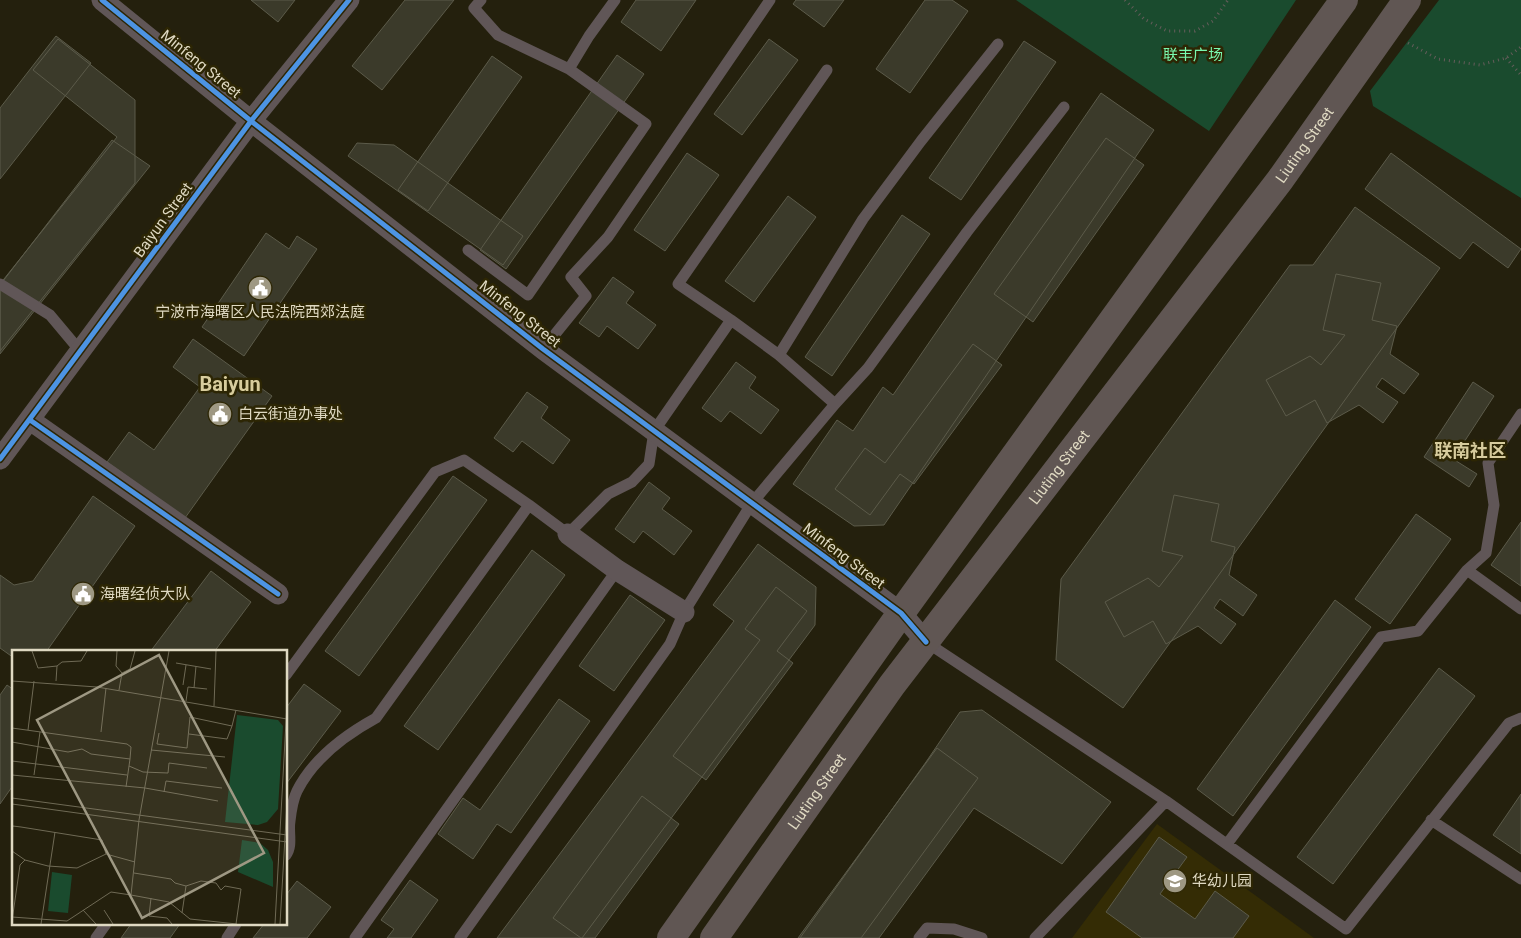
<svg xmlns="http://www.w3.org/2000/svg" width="1521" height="938" font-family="Roboto,'Noto Sans SC',sans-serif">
<rect width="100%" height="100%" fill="#24200d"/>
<path fill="#342c05" d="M1157,824L1314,938H1072Z"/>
<path fill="#1a4b2e" d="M1016,0H1296L1209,131Z
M1439,0H1521V198L1373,106L1370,91Z"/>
<path fill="#3b3a2a" stroke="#5c5b4a" d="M251,0H295L278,22Z
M405,0H454L382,90L352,66Z
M636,0H696L661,51L621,22Z
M796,0H844L824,27L793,4Z
M925,0H952L968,11L910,93L876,69Z
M56,36L91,63L0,179V108Z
M58,39L135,100V183L0,351V284L117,137L33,70Z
M769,39L798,60L742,135L714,114Z
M1024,41L1056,62L961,200L929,178Z
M617,55L644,74L506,269L480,250Z
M492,56L522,77L428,211L398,190Z
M1101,93L1154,130L884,525L854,526L793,484L837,420L853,431L883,387L893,395Z
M1106,138L1144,165L1033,322L994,294Z
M112,140L150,166L0,354V285Z
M357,143L394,145L523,236L503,265L348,156Z
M687,153L719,175L665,251L634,230Z
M1391,153L1521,249L1508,268L1473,242L1460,259L1365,189Z
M788,196L816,217L754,302L725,281Z
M1355,207L1440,268L1123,708L1056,660L1061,579L1290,265H1313Z
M902,215L930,234L832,376L805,357Z
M266,233L289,249L297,236L317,249L244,356L202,327Z
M1336,274L1381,283L1372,320L1397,326L1390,354L1419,374L1404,394L1382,378L1376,387L1398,402L1383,423L1359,405L1327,423L1315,400L1286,416L1266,380L1310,356L1321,365L1345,335L1323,330Z
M613,277L634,292L626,303L656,325L638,349L607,326L599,337L579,323Z
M193,339L272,396L185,518L107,462L129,432L154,450L200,387L173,367Z
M973,344L1002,365L914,484L900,474L870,515L835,489L865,448L885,463Z
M736,362L756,377L749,388L779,410L761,434L730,411L721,422L702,408Z
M1473,382L1494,396L1453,459L1477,474L1469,487L1424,457Z
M527,392L548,407L541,418L570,440L553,464L522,441L513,452L494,438Z
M453,476L487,500L359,676L325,651Z
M649,482L670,498L662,509L692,531L674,555L643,531L634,543L615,529Z
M1174,495L1219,504L1211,541L1235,547L1229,575L1257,595L1243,616L1220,599L1214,608L1236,624L1221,644L1198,626L1166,644L1153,621L1124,637L1105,602L1148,578L1159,587L1183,556L1162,551Z
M93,496L135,526L46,652H14V658L0,648V575L14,585L33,581Z
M1416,514L1451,539L1390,624L1355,599Z
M1521,522V586L1491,565Z
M758,544L816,587L815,625L582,938H497L734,621L713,605Z
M532,550L565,575L438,750L404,726Z
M211,571L251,602L214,652H150Z
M776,587L807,611L777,651L793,663L706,780L673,756L760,640L745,629Z
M630,595L665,620L614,691L579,666Z
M1335,600L1371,627L1233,816L1197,789Z
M1439,668L1475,696L1333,884L1297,857Z
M304,684L341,711L286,784V708Z
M7,685L14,690V784L0,804V695Z
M559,699L590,721L511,833L497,824L473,859L438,834L463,798L480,810Z
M982,710L1111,802L1062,864L974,808L879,938H800L926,762L960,712Z
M937,748L978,778L861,938H798Z
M1521,794V854L1493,835Z
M642,796L679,824L595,938H581L553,918Z
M1159,837L1187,857L1160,894L1195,919L1215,891L1249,916L1233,938H1142L1106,912Z
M410,880L438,900L411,938H387L394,929L381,920Z
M297,881L331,907L307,938H253L264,924H286V895Z
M131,924H180L170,938H121Z"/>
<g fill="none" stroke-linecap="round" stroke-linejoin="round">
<path stroke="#655d5b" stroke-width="3" stroke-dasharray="1 4" stroke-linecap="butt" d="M1125,0L1144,19L1167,31H1195L1213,21L1228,0
M1408,43L1438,59L1480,65L1506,58L1521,47
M1506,58L1521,75"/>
<path stroke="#605657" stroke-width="11" d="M569,69L589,36L615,0
M468,250L528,295L646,124L569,69L498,35L474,8L481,0
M0,284L50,315L81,352
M731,320L779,355
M543,349L586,296L571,277L608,237L770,0
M835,404L779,355L863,219L921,141L998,44
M1467,570L1486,553L1494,505L1488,463L1521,414
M926,642L1166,801L1346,929L1509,723L1521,718
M286,675L435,472L464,460L529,505
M1431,820L1521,879
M1227,844L1381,637L1418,631L1467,570L1521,609
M286,855C293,846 288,832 290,821C291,812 293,799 297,791C313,759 345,735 376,718L529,505L568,534L608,494L632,482L649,464L654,431L731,320L678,284L827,70
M96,938L106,924
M227,938L236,924
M355,938L617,570
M460,938L670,644L684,612L752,503L835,404L868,368L967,232L1064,107
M919,938L927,928L954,929L982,938
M1035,938L1166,801"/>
<path stroke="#605657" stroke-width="21" d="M102,0L251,121L543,349L901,613L926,642
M30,420L278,594
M0,459L251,121L349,0
M568,534L617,570L684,612"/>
<g stroke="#605653" stroke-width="28">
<path d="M671,938L901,613L1344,0"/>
<path id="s1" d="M714,938L892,685L1280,180L1407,0"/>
</g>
<g stroke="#2d2604" stroke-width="8">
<path id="cycleway" d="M102,0L251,121L543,349L901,613L926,642
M30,420L278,594
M0,459L251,121L349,0"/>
</g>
<use href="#cycleway" stroke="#4d94e3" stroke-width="5"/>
</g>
<defs>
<g id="civic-disc" transform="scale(1.25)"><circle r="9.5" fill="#9e9883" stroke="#2d2604"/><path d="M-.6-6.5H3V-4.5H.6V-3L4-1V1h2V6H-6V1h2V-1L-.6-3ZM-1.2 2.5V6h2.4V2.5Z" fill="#fff"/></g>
<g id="school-disc" transform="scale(1.25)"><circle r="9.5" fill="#9e9883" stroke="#2d2604"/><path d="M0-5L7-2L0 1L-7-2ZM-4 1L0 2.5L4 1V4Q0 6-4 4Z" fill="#fff"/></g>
</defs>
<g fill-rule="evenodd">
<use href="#civic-disc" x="260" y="288"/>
<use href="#civic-disc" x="220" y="414"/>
<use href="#civic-disc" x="83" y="594"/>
<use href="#school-disc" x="1175" y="881"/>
</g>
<g text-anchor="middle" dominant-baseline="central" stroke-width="5" stroke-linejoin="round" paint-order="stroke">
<g font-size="15" fill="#79f9af" stroke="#2d2604">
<text x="1193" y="55">联丰广场</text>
</g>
<g font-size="15" fill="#dfd9c2" stroke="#2d2604">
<text transform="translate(201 64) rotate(39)">Minfeng Street</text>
<text stroke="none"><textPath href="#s1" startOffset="989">Liuting Street</textPath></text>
<text transform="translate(163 220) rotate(-54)">Baiyun Street</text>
<text transform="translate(520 314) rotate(38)">Minfeng Street</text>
<text stroke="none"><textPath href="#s1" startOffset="584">Liuting Street</textPath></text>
<text transform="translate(844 556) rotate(37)">Minfeng Street</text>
<text stroke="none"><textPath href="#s1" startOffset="179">Liuting Street</textPath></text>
</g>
<g font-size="15" fill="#dfd9c2" stroke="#2d2604" text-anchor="start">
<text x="260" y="312" text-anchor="middle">宁波市海曙区人民法院西郊法庭</text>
<text x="238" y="414">白云街道办事处</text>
<text x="100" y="594">海曙经侦大队</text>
<text x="1192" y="881">华幼儿园</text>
</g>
<g font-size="18" font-weight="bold" fill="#d7cc9d" stroke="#2d2604">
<text x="1470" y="450">联南社区</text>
</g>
<g font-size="20" font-weight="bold" fill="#d7cc9d" stroke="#2d2604">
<text x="230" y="384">Baiyun</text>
</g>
</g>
<g transform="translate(12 650)">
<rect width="275" height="275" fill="#24200d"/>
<path d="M225,65L266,70L271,76L266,159L255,172L246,175L213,172ZM230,190L248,193L256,200L261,212V237L226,222ZM40,222L60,225L56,263L36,261Z" fill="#1a4b2e"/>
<path fill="none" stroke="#6f6a55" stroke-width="1" d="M20,1L26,18L45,16M105,1L104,16L110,23L107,40M157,1L127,170L119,245L157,252L178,269L225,274M164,13L199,19M110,23L118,19L123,1M0,31L85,37L275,69M44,31L45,16L50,12L69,11L75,1M171,35L174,15M182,38L184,16M174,51L176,37L195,39M202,56L204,1M0,78L115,94L119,97L118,109M16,80L22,31M89,82L94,38M147,83L145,94L175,98L178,67L220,76L224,60M177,84L215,89L220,76M0,92L56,102L70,99L79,104L118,109L117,116L131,122L156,123L157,113L195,118M139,100L213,107M0,111L115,125M0,125L133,138L206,151M22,125L28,82M114,137L117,116M152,142L154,131L210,138M0,148L275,185M0,154L275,192M0,179L1,176L9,177L90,190L94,204M0,201L13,210L36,216L65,218L94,204L123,212M122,223L159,229L163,233L174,236L170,263M174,236L189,231L204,233L209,240L213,236L229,239L224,274M139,248L137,266L155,268L160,274M71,260L84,274M92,260L101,274M0,267L55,271L99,242L119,245M0,271L8,215L13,210M29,274L43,182M263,274L275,53M268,274L275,152"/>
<path fill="#9e9883" fill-opacity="0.15" stroke="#9e9883" stroke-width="2.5" d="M147,5L252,203L130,268L25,70Z"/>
<rect width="275" height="275" fill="none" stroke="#dfd9c2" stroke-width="2.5"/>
</g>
</svg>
